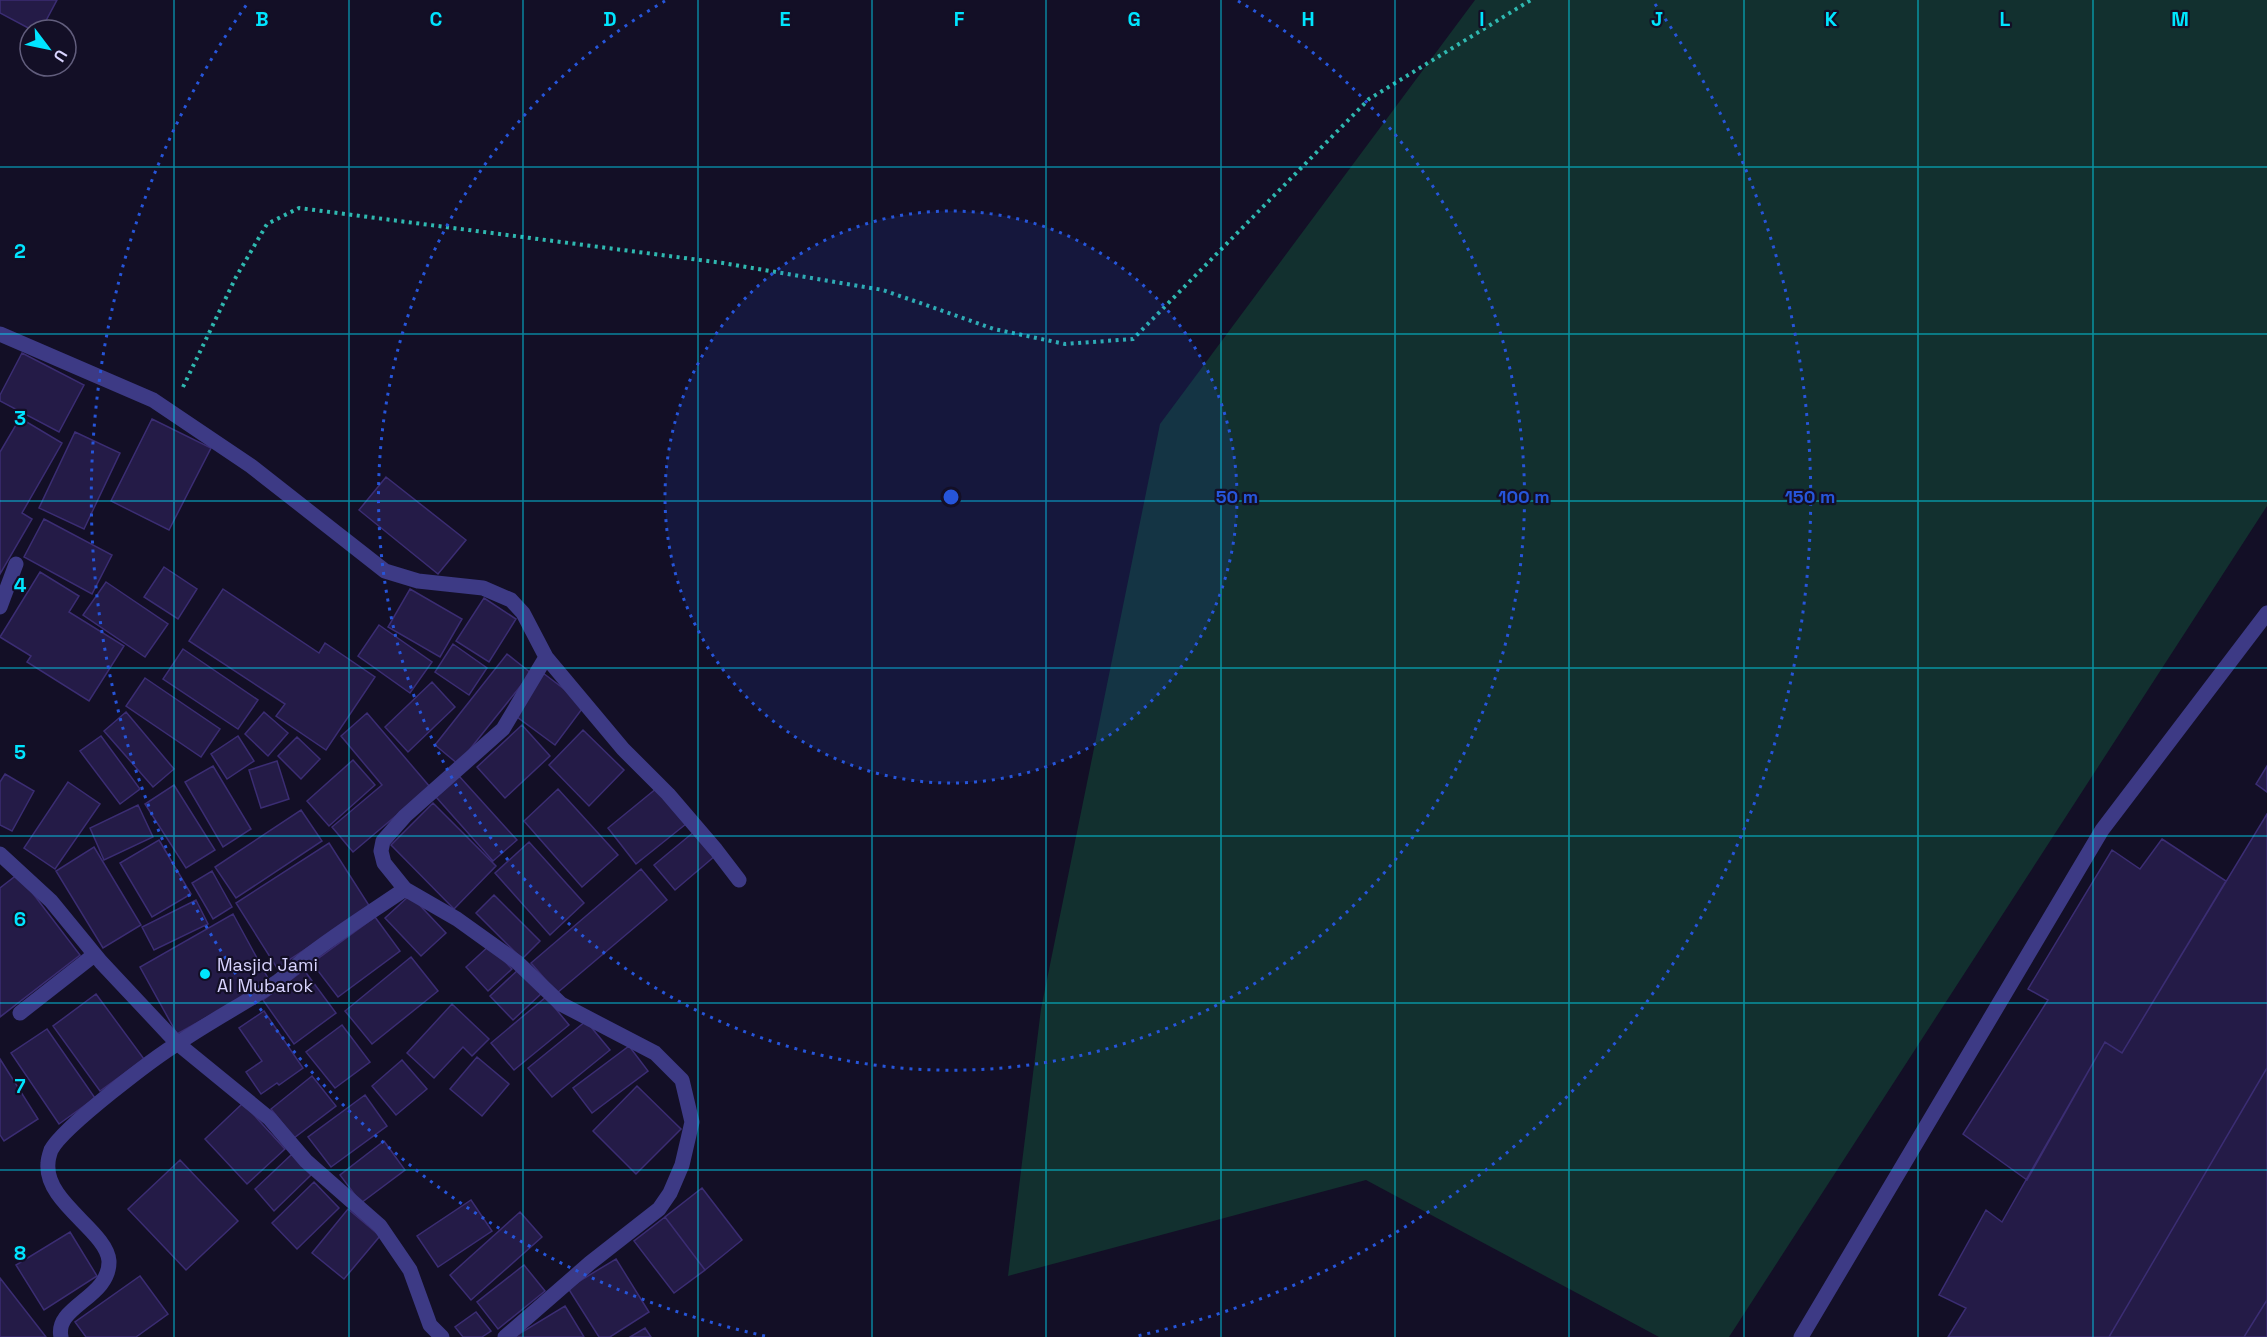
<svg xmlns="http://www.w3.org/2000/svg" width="2267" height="1337" font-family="'Space Grotesk',sans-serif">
<rect width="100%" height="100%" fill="#130f26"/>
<path fill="#12302f" d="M1475,0H2267V506L1729,1337H1659L1366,1180L1008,1276L1041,1009L1160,424Z"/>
<path fill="#241b47" stroke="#3b2d73" stroke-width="1.5" d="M0,0H57L41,30H32L0,13Z
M22,353L84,385L59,432L0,401V395Z
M20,418L62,443L22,513L32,519L0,574V452Z
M152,419L211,448L169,530L111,501Z
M75,432L120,453L84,529L39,508Z
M386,477L466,540L438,574L359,510Z
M44,519L112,555L92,594L24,557Z
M164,567L197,589L178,619L144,597Z
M40,572L79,596L69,612L124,646L89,701L27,662L31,656L0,637Z
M106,582L168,624L145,657L83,615Z
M223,589L319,653L325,643L375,677L326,750L276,716L285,704L189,641Z
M410,589L462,619L440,657L388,627Z
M484,598L516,619L489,662L456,641Z
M379,625L432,662L410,693L358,656Z
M453,644L487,668L469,695L435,672Z
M183,649L258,700L238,729L163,679Z
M507,654L531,673L458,764L435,745Z
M543,673L585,705L555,745L513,714Z
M145,678L220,729L201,757L126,706Z
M432,682L455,707L408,752L385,727Z
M126,712L174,769L153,787L104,731Z
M264,712L288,733L268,756L245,734Z
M367,713L430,787L353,852L332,827L382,785L341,736Z
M522,725L550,756L505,798L477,767Z
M583,730L624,770L589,806L549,765Z
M101,736L140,789L120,804L80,751Z
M238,736L254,761L227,779L211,754Z
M297,737L320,759L301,779L278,756Z
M353,760L375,785L329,826L307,801Z
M277,761L289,799L261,808L249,770Z
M213,766L251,829L223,847L185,782Z
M2267,766V792L2256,784Z
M5,774L34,791L12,831L0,825V782Z
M459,776L517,840L493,861L436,797Z
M68,782L100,804L55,869L24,848Z
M174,785L215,850L186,868L145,804Z
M657,788L686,824L636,864L608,828Z
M558,789L618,855L582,887L524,821Z
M433,803L496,866L454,909L391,845Z
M138,805L153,837L104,860L90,828Z
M301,810L322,841L236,898L215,867Z
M2267,814V1068L2109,1337H1948L1966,1308L1939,1295L1986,1210L2002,1222L2105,1042L2122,1053Z
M695,831L715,856L675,890L654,865Z
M2162,839L2226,881L2122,1053L2105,1042L2027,1180L1963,1134L2048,1000L2028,989L2112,850L2140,869Z
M159,840L191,894L152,917L120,863Z
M529,842L584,903L550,935L495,873Z
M329,843L370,907L277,968L236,903Z
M94,847L141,925L103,948L56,871Z
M641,869L667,900L557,993L531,963Z
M212,871L232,907L213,919L192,883Z
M18,874L80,955L0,1017V888Z
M410,895L446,933L421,956L385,918Z
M494,895L540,941L522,959L476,913Z
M196,900L208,924L154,950L142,927Z
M233,914L270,982L177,1034L140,967Z
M375,917L400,951L338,997L312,963Z
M490,945L512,969L488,991L466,967Z
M411,957L438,991L372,1044L345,1011Z
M519,969L542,993L513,1020L490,996Z
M304,970L336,1013L294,1044L263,1000Z
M96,994L144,1059L100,1091L53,1026Z
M546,997L569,1025L514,1070L491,1043Z
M452,1004L489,1039L472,1056L463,1047L434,1078L407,1053Z
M264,1011L303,1068L279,1085L277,1083L261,1094L246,1072L262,1061L239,1028Z
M586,1021L610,1050L552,1097L528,1068Z
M342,1025L370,1062L335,1088L306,1052Z
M47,1029L95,1098L59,1124L11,1053Z
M629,1046L648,1071L592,1113L573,1088Z
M477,1057L509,1084L482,1116L450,1089Z
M0,1059L38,1119L4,1141L0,1135Z
M402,1060L427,1089L396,1115L372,1086Z
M2267,1068V1300L2244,1337H2109Z
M312,1076L336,1106L294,1138L271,1109Z
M637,1086L681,1129L636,1174L593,1131Z
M365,1095L387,1126L331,1167L308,1137Z
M243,1103L285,1149L247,1184L205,1139Z
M384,1141L405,1170L361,1203L340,1175Z
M292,1154L311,1175L274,1211L255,1189Z
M180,1160L238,1221L186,1270L128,1209Z
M314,1182L339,1208L297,1249L272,1223Z
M702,1188L742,1240L705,1270L665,1217Z
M471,1200L492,1231L438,1267L417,1236Z
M348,1209L380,1236L344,1279L312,1253Z
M520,1212L542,1237L471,1300L450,1275Z
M665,1217L705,1270L674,1293L634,1241Z
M70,1232L97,1276L44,1310L16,1265Z
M616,1259L649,1312L610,1337H599L568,1288Z
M524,1265L545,1291L498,1329L477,1302Z
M140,1276L168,1314L136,1337H86L75,1322Z
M0,1278L46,1337H0Z
M2267,1300V1337H2244Z
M565,1306L584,1337H514Z
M476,1312L491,1331L482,1337H463L455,1327Z
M645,1328L651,1337H630Z"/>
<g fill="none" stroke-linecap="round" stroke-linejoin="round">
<path stroke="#2fb8b0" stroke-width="4" stroke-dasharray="3 4.5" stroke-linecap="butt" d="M183,387L236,277L267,224L299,208L723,263L883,290L994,329L1065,344L1133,339L1369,99L1531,0"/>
<path stroke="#3d3a85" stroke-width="15" d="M1801,1337L2102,830L2267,613"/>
<path stroke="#3d3a85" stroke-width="15" d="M0,334L153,400L251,466L385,571L418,581L483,588L511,600L523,613L546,657L623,749L668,794L716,850L739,880
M0,607L16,564
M0,854L51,901L101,962L177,1043L270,1119L306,1161L380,1226L410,1270L430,1325L442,1337
M20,1013L94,955
M61,1337C54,1306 110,1298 109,1261C107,1231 44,1202 48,1163C48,1159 50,1153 51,1150C63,1127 155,1057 180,1042C211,1021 245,1003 277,982C288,974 297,964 308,956C339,932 373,911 405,889
M505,1337L590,1263L659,1209L670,1193L682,1165L692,1122L682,1080L655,1053L561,1004L517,962L457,919L405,889L384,863L381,851L383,841L405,816L503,729L546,657"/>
</g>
<path fill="none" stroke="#00e5ff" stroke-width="1.5" stroke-opacity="0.55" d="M174,0V1337M349,0V1337M523,0V1337M698,0V1337M872,0V1337M1046,0V1337M1221,0V1337M1395,0V1337M1569,0V1337M1744,0V1337M1918,0V1337M2093,0V1337M0,167H2267M0,334H2267M0,501H2267M0,668H2267M0,836H2267M0,1003H2267M0,1170H2267"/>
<circle cx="951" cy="497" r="286" fill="#2655da" fill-opacity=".12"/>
<g fill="none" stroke="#2655da" stroke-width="3" stroke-dasharray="3 6">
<circle cx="951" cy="497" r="286"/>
<path d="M1238 1A573 573 0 1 1 665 1"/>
<path d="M765 1336A859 859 0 0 1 247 4M1655 4A859 859 0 0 1 1137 1336"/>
</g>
<circle fill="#00e5ff" stroke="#130f26" stroke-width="2" cx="205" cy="974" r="6"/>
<g text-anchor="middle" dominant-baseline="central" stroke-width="4.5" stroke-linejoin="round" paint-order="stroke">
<g font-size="18" fill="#d9d4ff" stroke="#130f26" text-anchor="start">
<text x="217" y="964">Masjid Jami<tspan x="217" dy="21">Al Mubarok</tspan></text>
</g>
</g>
<g font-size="20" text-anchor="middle" font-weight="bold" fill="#00e5ff" stroke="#130f26" stroke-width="4.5" stroke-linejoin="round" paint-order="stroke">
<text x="262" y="26">B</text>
<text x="436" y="26">C</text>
<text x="610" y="26">D</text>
<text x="785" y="26">E</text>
<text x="959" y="26">F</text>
<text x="1134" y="26">G</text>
<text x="1308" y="26">H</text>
<text x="1482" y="26">I</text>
<text x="1657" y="26">J</text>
<text x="1831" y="26">K</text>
<text x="2005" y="26">L</text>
<text x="2180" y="26">M</text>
<text x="20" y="258">2</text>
<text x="20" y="425">3</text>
<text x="20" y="592">4</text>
<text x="20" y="759">5</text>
<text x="20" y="926">6</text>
<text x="20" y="1093">7</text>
<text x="20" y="1260">8</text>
</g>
<circle cx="951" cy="497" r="9" fill="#2655da" stroke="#130f26" stroke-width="3"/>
<g font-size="18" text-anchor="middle" font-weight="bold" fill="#2655da" stroke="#130f26" stroke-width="4.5" stroke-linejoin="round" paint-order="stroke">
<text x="1237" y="503">50 m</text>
<text x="1524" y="503">100 m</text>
<text x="1810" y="503">150 m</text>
</g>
<g transform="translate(48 48) rotate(122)"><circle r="28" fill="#130f26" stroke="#625e7d" stroke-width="1.5"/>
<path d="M0-4.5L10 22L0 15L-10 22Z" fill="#00e5ff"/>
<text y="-9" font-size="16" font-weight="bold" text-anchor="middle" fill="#d9d4ff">U</text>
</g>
</svg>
